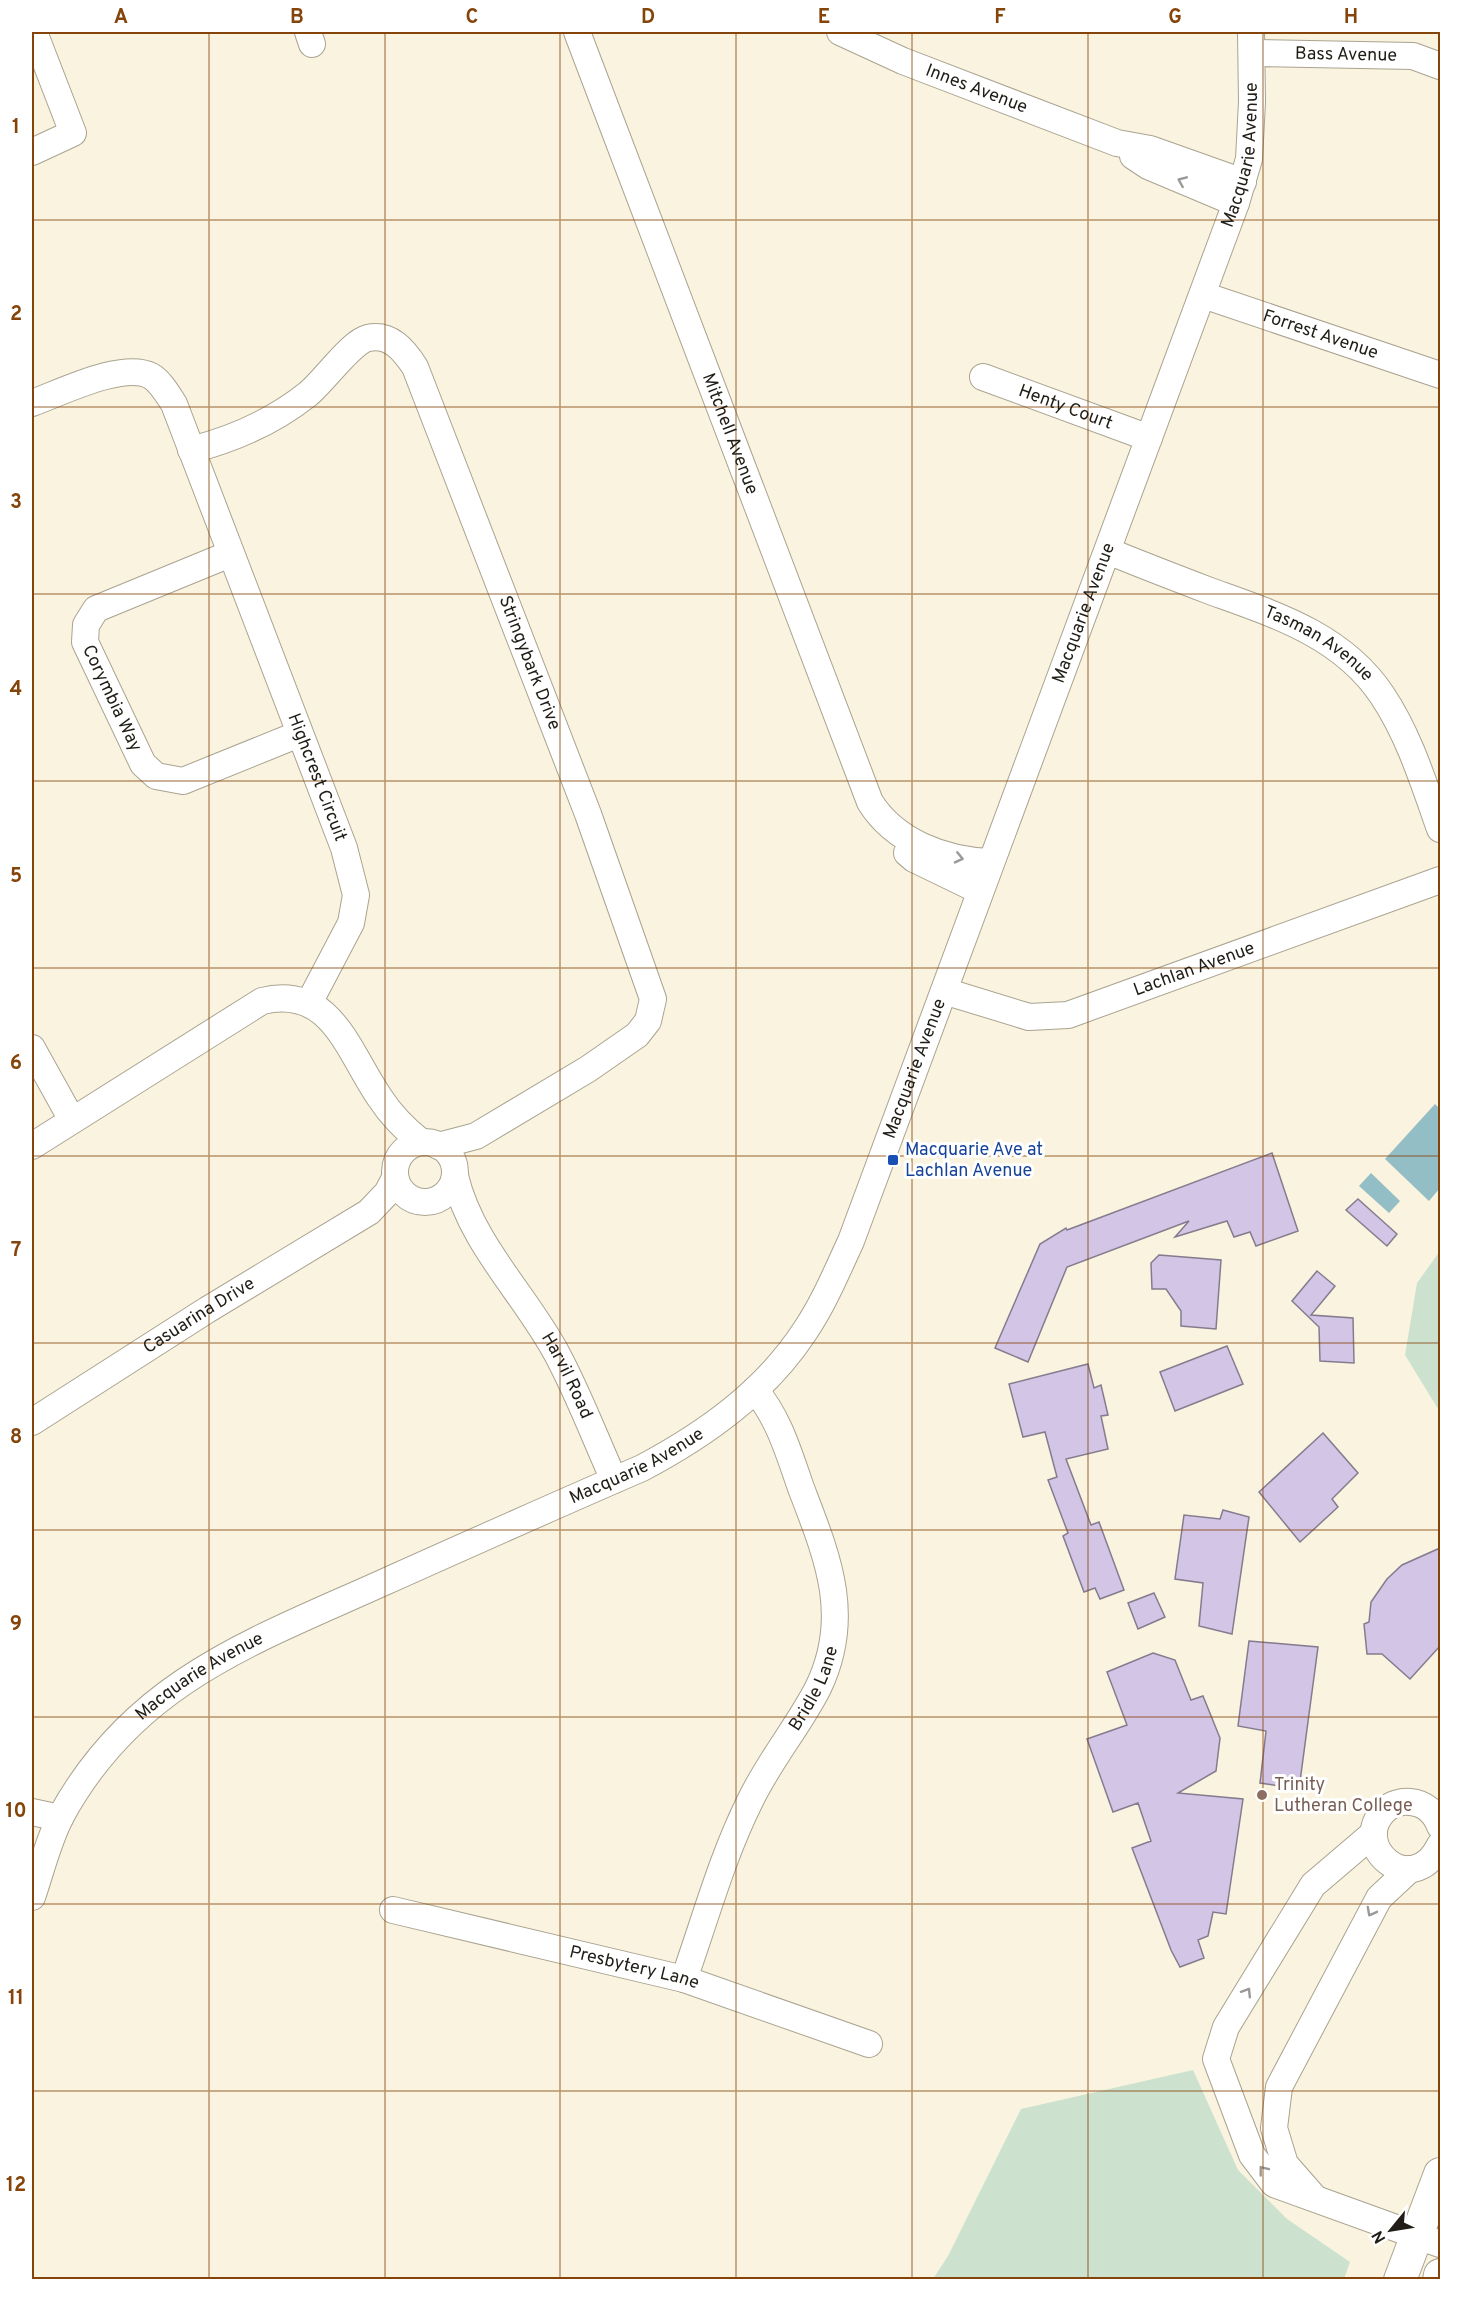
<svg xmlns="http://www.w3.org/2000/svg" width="1472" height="2311" font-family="Overpass,sans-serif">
<rect width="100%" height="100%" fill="#f9f3df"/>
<path fill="#cce2ce" d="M1440,1251V1412L1405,1355L1417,1283Z
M1193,2070L1238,2170L1287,2219L1350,2262L1344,2279H933L948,2256L1021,2109Z"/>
<path fill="#94bec5" d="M1435,1104L1440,1109V1188L1429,1201L1385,1159Z
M1371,1173L1400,1201L1389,1213L1359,1186Z"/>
<path fill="#d3c5e5" stroke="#847c8e" stroke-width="1.5" d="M1272,1153L1298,1231L1256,1246L1250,1232L1234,1237L1227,1221L1175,1237L1189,1221L1067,1267L1028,1362L995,1348L1040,1244L1066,1228L1067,1230Z
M1358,1199L1397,1234L1387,1246L1346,1210Z
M1159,1255L1221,1260L1216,1329L1181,1326V1311L1166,1289H1152L1151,1263Z
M1317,1271L1335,1286L1311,1315L1353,1318L1354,1363L1320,1361L1319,1327L1292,1301Z
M1227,1346L1243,1384L1175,1411L1160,1372Z
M1088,1364L1094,1388L1101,1385L1108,1415L1101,1416L1108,1449L1066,1459L1091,1525L1099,1522L1124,1590L1100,1599L1095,1588L1084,1592L1063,1536L1068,1533L1048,1480L1057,1477L1045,1432L1023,1437L1009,1384Z
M1323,1433L1358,1473L1332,1499L1338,1507L1300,1542L1259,1492Z
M1223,1510L1249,1517L1232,1634L1199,1626L1203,1583L1175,1579L1184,1515L1220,1519Z
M1440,1548V1646L1410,1679L1382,1654H1367L1364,1624L1369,1622L1371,1602L1387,1579L1402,1565Z
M1154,1593L1165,1617L1138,1629L1128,1603Z
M1249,1641L1318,1647L1299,1789L1260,1783L1266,1731L1238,1726Z
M1153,1653L1175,1660L1191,1700L1203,1696L1220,1738L1216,1771L1178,1793L1243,1799L1226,1914L1213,1912L1208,1936L1198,1940L1204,1958L1180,1967L1171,1950L1132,1848L1151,1841L1138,1803L1113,1812L1087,1739L1127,1725L1107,1672Z"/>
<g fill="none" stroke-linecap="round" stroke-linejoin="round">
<g stroke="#a9a390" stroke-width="28">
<g id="minor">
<path d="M308,32L312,44"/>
<path id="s1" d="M577,32L870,802C895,842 944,860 990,862"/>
<path id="s2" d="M840,32L903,61L1117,143L1150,149L1243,182"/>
<path id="s3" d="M1252,53L1413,56L1440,66"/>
<path d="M32,152L73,133L34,32"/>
<path d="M1133,156L1148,166L1236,203"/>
<path id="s4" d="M1203,295L1440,375"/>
<path id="s5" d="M983,377L1149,438"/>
<path id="s6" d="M32,403C60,393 123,361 151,376C161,382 168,395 174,404L344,848L356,895L351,923L309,1003"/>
<path id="s7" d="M191,450C234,439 273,422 308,394C324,381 351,342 368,338C390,333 404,350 415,367L588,814L653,999L648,1021L637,1035L588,1069L476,1136L438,1146"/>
<path id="s8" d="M1108,551C1142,565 1176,578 1210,591C1274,614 1342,635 1382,695C1409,735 1424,784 1440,829"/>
<path id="s9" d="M230,554L96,609L86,625L85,642L143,764L156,776L183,781L299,734"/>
<path d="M907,853L914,859L980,891"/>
<path id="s10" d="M944,991L1029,1017L1068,1015L1440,880"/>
<path d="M32,1048L72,1120"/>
<circle cx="425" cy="1172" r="30"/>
<path d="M32,1146L262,1001C332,984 348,1052 380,1098C391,1115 406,1130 421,1142"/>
<path id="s11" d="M455,1176C471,1244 525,1294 557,1354C579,1395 595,1438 614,1480"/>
<path id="s12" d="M32,1422L207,1310L369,1212L387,1193L395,1178"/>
<path d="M32,1812L60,1818"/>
<path d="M1440,1826C1435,1813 1425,1803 1410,1802C1402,1801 1391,1804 1385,1810C1348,1845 1412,1902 1440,1845"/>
<path d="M1374,1833L1313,1885L1226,2027L1216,2059L1252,2155L1274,2184L1440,2244"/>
<path id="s13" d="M32,1897C41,1871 48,1841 61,1816C133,1683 251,1642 380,1584C467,1545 554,1506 642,1468C706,1434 765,1392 805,1331C824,1303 837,1271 851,1241L1236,203L1249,159L1252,102L1251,32"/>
<path id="s14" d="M393,1910L684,1979L869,2044"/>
<path id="s15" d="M684,1979C705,1920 722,1857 750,1801C769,1761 798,1727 818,1688C853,1616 827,1556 801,1488C789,1454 779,1418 755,1390"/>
<path d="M1313,2196L1285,2164L1274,2128L1279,2087L1379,1898L1410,1869"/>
</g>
</g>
<g stroke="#a9a390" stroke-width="34">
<path id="major" d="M1400,2280L1440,2174
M1439,2280L1440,2275"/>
</g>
<use href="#minor" stroke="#fff" stroke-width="26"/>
<use href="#major" stroke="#fff" stroke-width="32"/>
</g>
<defs><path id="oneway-chevron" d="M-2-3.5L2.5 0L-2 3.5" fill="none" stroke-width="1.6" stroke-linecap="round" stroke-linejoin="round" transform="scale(1.5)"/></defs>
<g stroke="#9a9996">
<use href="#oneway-chevron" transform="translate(1182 181) rotate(-157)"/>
<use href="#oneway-chevron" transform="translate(959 858) rotate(13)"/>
<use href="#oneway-chevron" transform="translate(1371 1912) rotate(118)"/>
<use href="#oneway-chevron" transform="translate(1247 1992) rotate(-58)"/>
<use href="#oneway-chevron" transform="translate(1263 2170) rotate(-128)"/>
</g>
<path fill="none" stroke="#84440a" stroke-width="1.5" stroke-opacity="0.55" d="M209,32V2280M385,32V2280M560,32V2280M736,32V2280M912,32V2280M1088,32V2280M1263,32V2280M32,220H1440M32,407H1440M32,594H1440M32,781H1440M32,968H1440M32,1156H1440M32,1343H1440M32,1530H1440M32,1717H1440M32,1904H1440M32,2091H1440"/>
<rect fill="#1a4fb4" stroke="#fff" stroke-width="2" x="887" y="1154" width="12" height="12" rx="3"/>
<circle fill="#8d6e63" stroke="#fff" stroke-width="2" cx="1262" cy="1795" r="6"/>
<g text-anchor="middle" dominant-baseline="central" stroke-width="6" stroke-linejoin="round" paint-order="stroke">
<g font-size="18" fill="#1f1d16" stroke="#fff">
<text stroke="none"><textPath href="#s3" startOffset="94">Bass Avenue</textPath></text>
<text stroke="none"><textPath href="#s2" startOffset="148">Innes Avenue</textPath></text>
<text stroke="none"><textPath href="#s13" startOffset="2248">Macquarie Avenue</textPath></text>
<text stroke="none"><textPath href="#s4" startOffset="124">Forrest Avenue</textPath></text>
<text stroke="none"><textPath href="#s5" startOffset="88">Henty Court</textPath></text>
<text stroke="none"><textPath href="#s1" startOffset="430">Mitchell Avenue</textPath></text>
<text stroke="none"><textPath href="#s13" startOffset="1762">Macquarie Avenue</textPath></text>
<text stroke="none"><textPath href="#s8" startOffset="231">Tasman Avenue</textPath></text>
<text stroke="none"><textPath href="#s7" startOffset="590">Stringybark Drive</textPath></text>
<text stroke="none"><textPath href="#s9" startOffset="243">Corymbia Way</textPath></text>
<text stroke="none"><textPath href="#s6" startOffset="561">Highcrest Circuit</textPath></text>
<text stroke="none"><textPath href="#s10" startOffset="262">Lachlan Avenue</textPath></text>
<text stroke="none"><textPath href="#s13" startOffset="1276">Macquarie Avenue</textPath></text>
<text stroke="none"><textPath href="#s12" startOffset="198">Casuarina Drive</textPath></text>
<text stroke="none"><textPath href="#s11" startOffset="230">Harvil Road</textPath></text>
<text stroke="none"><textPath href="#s13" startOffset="772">Macquarie Avenue</textPath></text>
<text stroke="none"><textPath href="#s13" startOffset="286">Macquarie Avenue</textPath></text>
<text stroke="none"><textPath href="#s15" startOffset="320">Bridle Lane</textPath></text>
<text stroke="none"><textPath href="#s14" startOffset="248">Presbytery Lane</textPath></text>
</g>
<g font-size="18" fill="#164399" stroke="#fff" text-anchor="start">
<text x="905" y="1150">Macquarie Ave at<tspan x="905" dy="21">Lachlan Avenue</tspan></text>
</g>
<g font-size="18" fill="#785e54" stroke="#fff" text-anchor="start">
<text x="1274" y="1785">Trinity<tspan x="1274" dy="21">Lutheran College</tspan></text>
</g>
</g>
<rect width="1472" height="2311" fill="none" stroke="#ffffff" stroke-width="66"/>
<g transform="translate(1391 2230) rotate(240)" stroke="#ffffff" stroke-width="4.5" paint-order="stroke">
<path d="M0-4.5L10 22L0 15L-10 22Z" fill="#1f1d16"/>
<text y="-9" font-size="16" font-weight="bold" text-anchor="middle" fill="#1f1d16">N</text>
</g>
<rect x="33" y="33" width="1406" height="2245" fill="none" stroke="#84440a" stroke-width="2"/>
<g font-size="20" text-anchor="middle" font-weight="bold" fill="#84440a">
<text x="121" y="23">A</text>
<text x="297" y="23">B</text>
<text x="472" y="23">C</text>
<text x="648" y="23">D</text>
<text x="824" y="23">E</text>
<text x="1000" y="23">F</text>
<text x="1175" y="23">G</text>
<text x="1351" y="23">H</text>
<text x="16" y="133">1</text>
<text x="16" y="320">2</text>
<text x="16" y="508">3</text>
<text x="16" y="695">4</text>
<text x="16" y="882">5</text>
<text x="16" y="1069">6</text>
<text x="16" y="1256">7</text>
<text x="16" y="1443">8</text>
<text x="16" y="1630">9</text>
<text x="16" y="1817">10</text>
<text x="16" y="2004">11</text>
<text x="16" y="2191">12</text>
</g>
</svg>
